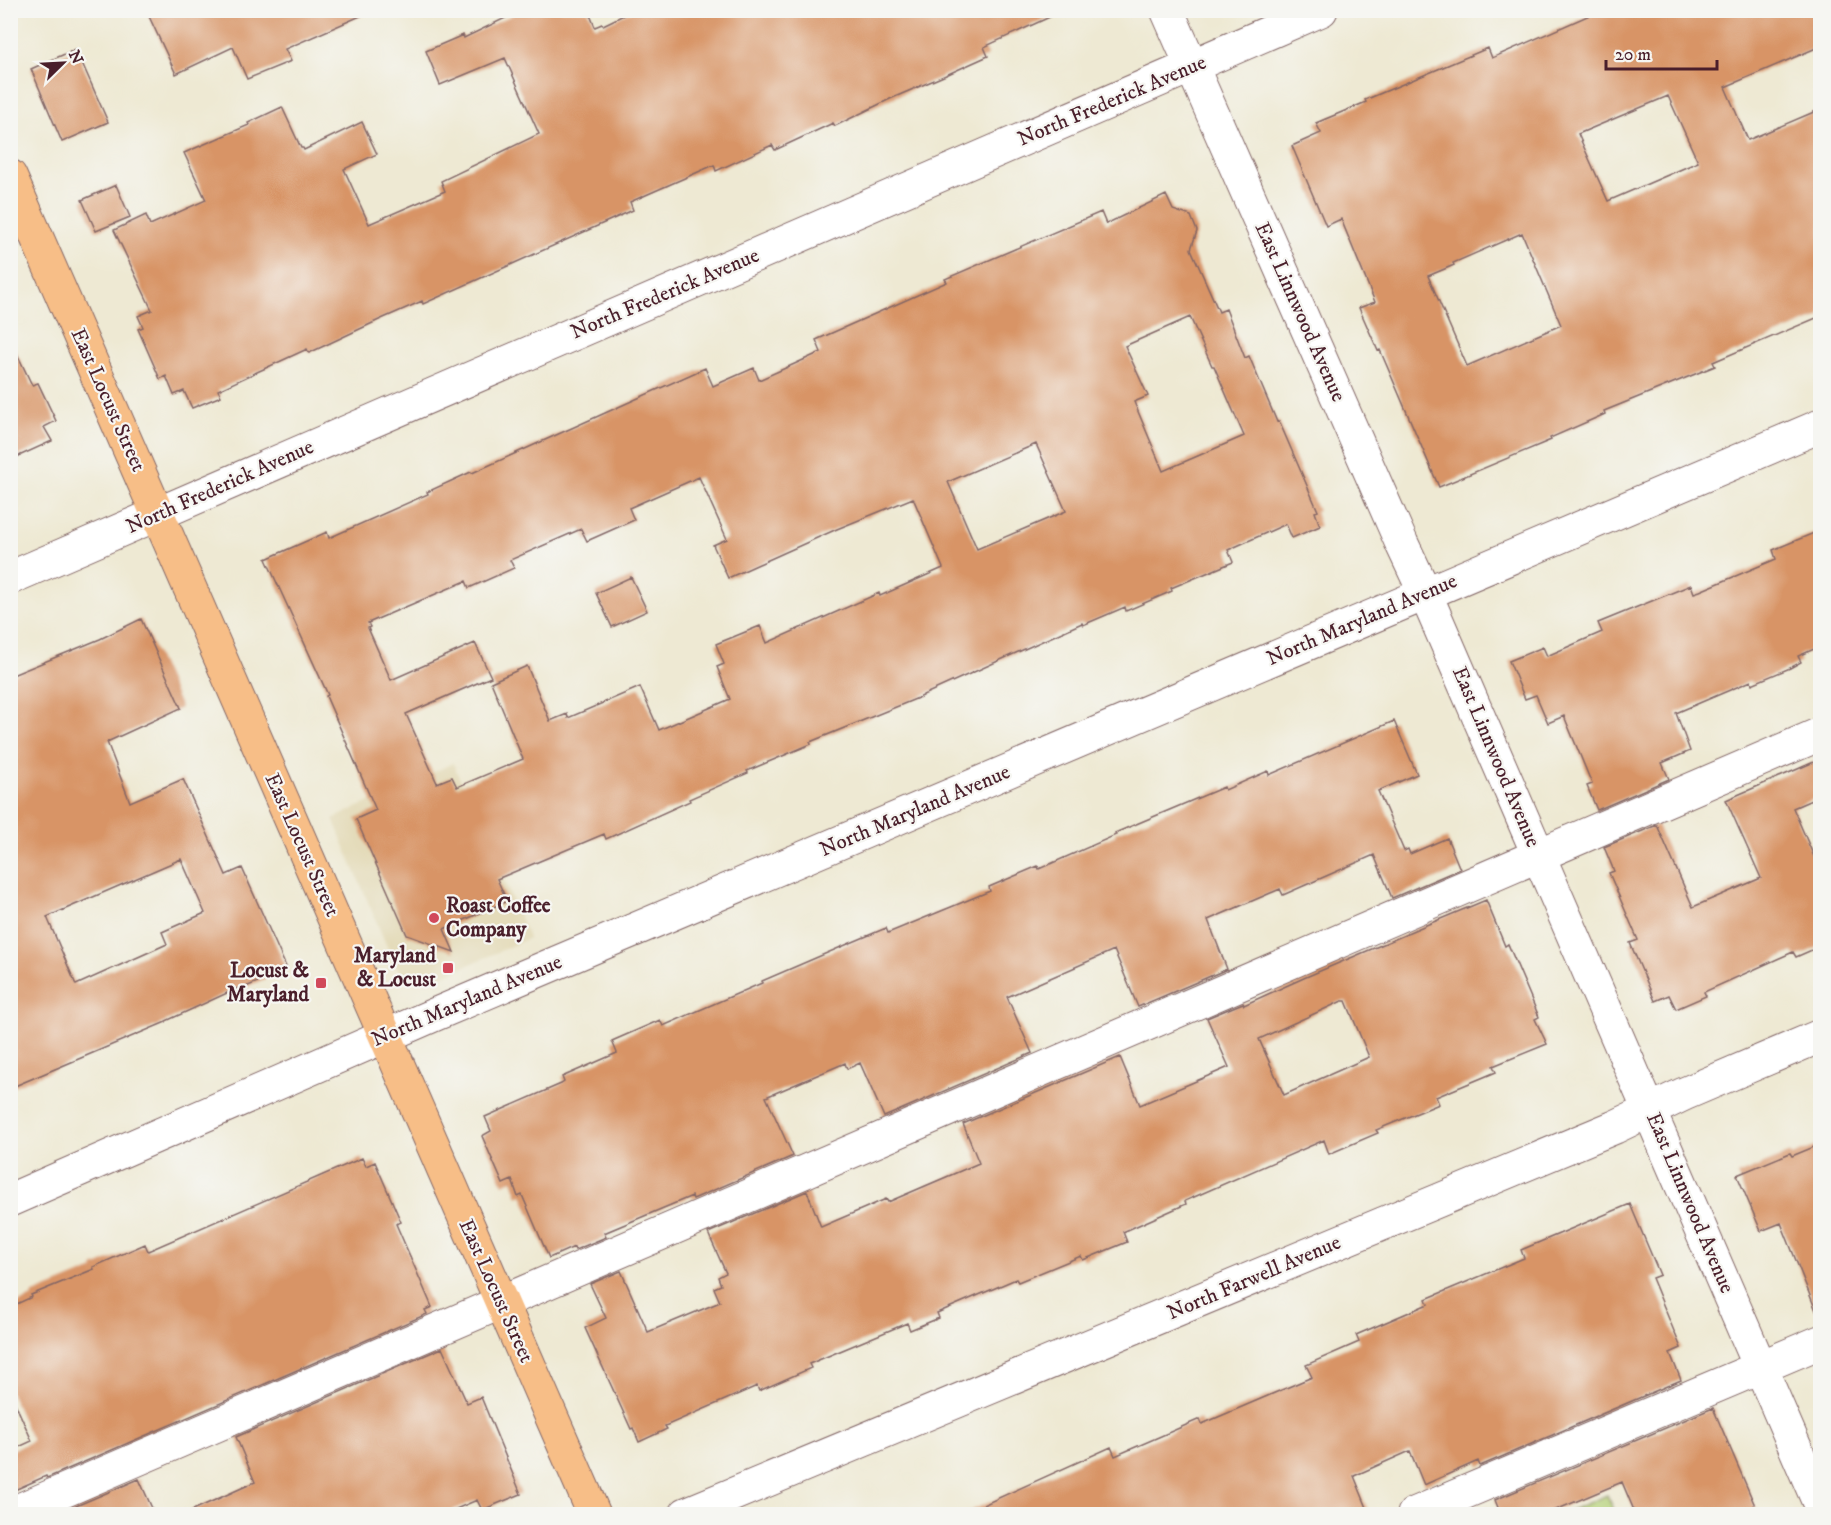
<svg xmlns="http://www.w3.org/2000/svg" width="1831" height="1525" font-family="'IM FELL DW Pica',serif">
<rect width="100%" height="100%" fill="#f6f6f2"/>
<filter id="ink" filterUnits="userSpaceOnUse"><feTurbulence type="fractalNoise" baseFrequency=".0167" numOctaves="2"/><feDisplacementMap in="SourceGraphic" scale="12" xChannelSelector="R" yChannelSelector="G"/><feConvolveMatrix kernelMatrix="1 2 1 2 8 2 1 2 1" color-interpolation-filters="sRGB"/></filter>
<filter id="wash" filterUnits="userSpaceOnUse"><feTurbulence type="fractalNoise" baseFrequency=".008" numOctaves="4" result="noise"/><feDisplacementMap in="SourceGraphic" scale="24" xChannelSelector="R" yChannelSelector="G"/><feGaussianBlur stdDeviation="1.35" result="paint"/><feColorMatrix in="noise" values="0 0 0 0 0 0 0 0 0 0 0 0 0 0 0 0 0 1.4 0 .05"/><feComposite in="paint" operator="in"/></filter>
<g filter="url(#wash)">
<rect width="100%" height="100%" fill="#eee9d3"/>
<path fill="#e4dbba" d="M453,763L529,938L457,970L429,980H415L402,974L394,963L333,819Z"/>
<path fill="#b3cf75" stroke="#7e7750" stroke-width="1.5" d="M1607,1495L1616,1514H1562Z"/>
<g id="blocks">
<path fill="#d89466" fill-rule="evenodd" d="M146,10H374L285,49L291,61L247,79L233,47L176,74Z
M522,10H588L595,27L602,24L603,25L634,10H1065L984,47L988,56L946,75L890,99L835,126L833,123L775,150L772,145L716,171L714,165L630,202L633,210L423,304L422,301L379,320L309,353L307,349L218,390L221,396L192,408L184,391L174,395L166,376L160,379L138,329L143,327L138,316L152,310L114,230L146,215L150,225L206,200L184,153L249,125L248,123L282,107L301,148H303L304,150L362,122L377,154L344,169L369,224L445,191L441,181L539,134L505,58L440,85L426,51L463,35L464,38Z
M1601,10H1821V46L1725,87L1748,140L1821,109V316L1713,362L1715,366L1604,411L1605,414L1550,438L1551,440L1439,487L1380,350L1378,351L1359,308L1375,302L1341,219L1326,226L1292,146L1321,133L1316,123L1366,102L1365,100L1488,48L1492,58ZM1668,96L1698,162L1608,201L1578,134ZM1522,233L1561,325L1467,366L1428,276L1454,265L1453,263Z
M76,49L108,122L62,142L31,69Z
M116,185L130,217L96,231L82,200Z
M1166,195L1173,210L1191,216L1197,231L1191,249L1219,312L1226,309L1245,358L1249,356L1277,422L1279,421L1318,511L1315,512L1320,526L1292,538L1286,524L1228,550L1233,562L1171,588L1172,591L1126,611L1125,607L1083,625L1082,623L923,695V696L810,742L811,744L747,771L748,773L689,799L690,801L606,839L604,834L497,879L507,901L444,929L454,952L407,935L356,819L376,810L326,696L328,695L266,559L327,532L329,538L428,494L427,492L471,472L472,473L705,368L713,386L754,368L759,380L821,352L816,340L947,282L945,279L1101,212L1106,224ZM1190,317L1212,366H1214L1244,436L1163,471L1134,402L1148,396L1125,346ZM1036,444L1066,511L977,549L948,482ZM699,477L727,539L713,545L728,578L837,529L913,498L943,568L880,596L879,593L767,643L760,626L716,644L724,664L717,667L730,699L659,730L640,687L568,718L567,714L550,721L527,666L491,682L523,759L457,787L452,777L437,783L406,714L491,677L475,643L391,680L368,628L370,627L368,623L466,581L469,588L514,568L510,560L581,529L587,541L634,520L629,508Z
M10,339L32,385L38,383L56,421L44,427L52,441L10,460Z
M1821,530V646L1798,656L1801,662L1790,668L1752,684L1751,681L1676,713L1690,751L1662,763L1669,779L1597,810L1587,786L1592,784L1564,716L1548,723L1536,695L1525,699L1509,661L1543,647L1547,656L1602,632L1598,623L1691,585L1694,593L1700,591L1776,559L1773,550Z
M631,577L647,611L612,627L596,593Z
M141,619L181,708L107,742L130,802L183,779L226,875L242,868L287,969L239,990L238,988L166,1021V1022L10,1088V676L100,639ZM181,859L205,913L162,932L167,944L76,985L47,917Z
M1394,721L1417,774L1378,791L1404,851L1408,849L1410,854L1447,838L1460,869L1392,898L1374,855L1283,895L1280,889L1208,920L1227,969L1138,1007L1114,950L1007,997L1032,1053L884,1117L860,1063L847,1069L845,1063L766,1097L793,1156L693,1199L692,1196L604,1233L606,1237L575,1250L574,1247L549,1258L522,1195L518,1197L512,1180L503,1184L482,1136L491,1131L485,1117L561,1084L564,1082L562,1077L617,1053L612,1041L660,1020L663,1026L762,983V981L848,944L886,928L888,933L990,891L989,887L1038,866L1039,869L1116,835L1115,833L1224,787L1225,790L1268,771L1269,775Z
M1821,759V796L1793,808L1821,873V946L1796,957L1793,952L1704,992L1706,996L1676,1009L1669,995L1655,1001L1630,943L1638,940L1609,873L1614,871L1604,847L1657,825L1693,907L1761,878L1726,800Z
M1486,900L1505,946L1508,944L1539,1017L1535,1019L1547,1044L1493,1066L1496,1072L1436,1097L1439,1104L1376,1130L1378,1133L1329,1154L1324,1140L1185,1201L1186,1204L1123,1232L1127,1242L1083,1260L1081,1256L1018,1282L1016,1279L937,1313L939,1318L910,1330L907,1323L809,1364L811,1368L759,1391L757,1386L665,1426L667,1429L639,1442L633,1428L631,1429L585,1328L606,1318L590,1284L621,1271L648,1332L720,1302L714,1288L721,1285L718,1277L726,1273L708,1233L807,1191L821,1227L886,1199L888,1202L979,1163L963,1124L1120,1057L1140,1105L1229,1067L1207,1018L1243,1003L1244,1005L1306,977L1407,934V933ZM1342,1001H1346L1369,1057L1284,1095L1259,1039Z
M1821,1144V1318H1819L1781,1223L1761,1231L1737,1175L1790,1153L1792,1156Z
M362,1158L366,1166L375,1162L401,1222L396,1224L432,1307L425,1310L427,1314L47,1478L46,1476L10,1492V1451L32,1441L10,1392V1307L32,1297L31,1295L94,1269L93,1267L145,1244L148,1251Z
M1630,1204L1660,1275L1652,1278L1681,1348L1670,1353L1681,1380L1480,1466L1478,1461L1424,1485L1410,1451L1354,1476L1370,1515H961L1111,1447L1115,1456L1200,1419L1202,1424L1312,1377L1306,1365L1359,1342L1356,1335L1428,1304L1426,1299L1524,1258L1521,1250Z
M442,1348L467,1403L481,1397L521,1494L482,1510L477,1500L442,1515H182L255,1482L236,1437Z
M1713,1408L1759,1515H1636L1622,1482L1544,1515H1501L1495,1500Z
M139,1479L155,1515H64L62,1512Z"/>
</g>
</g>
<g filter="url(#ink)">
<use href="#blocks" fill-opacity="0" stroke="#836666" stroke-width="1.5"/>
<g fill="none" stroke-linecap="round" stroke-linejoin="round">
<g stroke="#836666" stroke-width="35">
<path id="minor" d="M1167,10L1402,544L1425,593L1820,1505
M10,578L1321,10
M10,1200L436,1014L1820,426
M10,1514L1820,734
M686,1514L1615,1127L1684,1094L1820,1036
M1414,1514L1820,1342"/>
</g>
<g stroke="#836666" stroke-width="35">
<path id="major" d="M10,176L594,1514"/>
</g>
<use href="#minor" stroke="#fff" stroke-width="33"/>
<use href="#major" stroke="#f7be87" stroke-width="33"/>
</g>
</g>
<g fill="#d1495b" stroke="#f6f6f2" stroke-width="2">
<circle cx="434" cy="918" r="6"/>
<rect x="442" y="962" width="12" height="12" rx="3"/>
<rect x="315" y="977" width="12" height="12" rx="3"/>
</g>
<g text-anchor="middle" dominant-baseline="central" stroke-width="4.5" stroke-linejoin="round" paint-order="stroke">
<g font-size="21" fill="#4a1f2b" stroke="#f6f6f2">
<text transform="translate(1112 101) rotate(-23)">North Frederick Avenue</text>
<text transform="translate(665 294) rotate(-23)">North Frederick Avenue</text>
<text transform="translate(1300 312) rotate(66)">East Linnwood Avenue</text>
<text transform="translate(108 400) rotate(66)">East Locust Street</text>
<text transform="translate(220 487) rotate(-24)">North Frederick Avenue</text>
<text transform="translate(1362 620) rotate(-23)">North Maryland Avenue</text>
<text transform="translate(1496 757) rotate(67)">East Linnwood Avenue</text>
<text transform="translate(915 811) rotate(-23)">North Maryland Avenue</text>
<text transform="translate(302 845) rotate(66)">East Locust Street</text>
<text transform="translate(467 1001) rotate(-23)">North Maryland Avenue</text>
<text transform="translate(1690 1203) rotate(67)">East Linnwood Avenue</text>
<text transform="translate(1254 1278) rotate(-23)">North Farwell Avenue</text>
<text transform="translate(496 1291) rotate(66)">East Locust Street</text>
</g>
<g font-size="21" font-weight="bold" fill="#4a1f2b" stroke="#f6f6f2" text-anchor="end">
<text x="446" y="906" text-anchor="start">Roast Coffee<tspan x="446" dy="24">Company</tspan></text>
<text x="436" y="956">Maryland<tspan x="436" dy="24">&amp; Locust</tspan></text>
<text x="309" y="971">Locust &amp;<tspan x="309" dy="24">Maryland</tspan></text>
</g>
</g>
<rect width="1831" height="1525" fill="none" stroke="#f6f6f2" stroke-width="36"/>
<g transform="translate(63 63) rotate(66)" stroke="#f6f6f2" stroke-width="4.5" paint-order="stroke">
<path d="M0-4.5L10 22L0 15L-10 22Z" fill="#4a1f2b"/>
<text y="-9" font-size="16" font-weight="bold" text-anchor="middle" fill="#4a1f2b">N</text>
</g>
<path d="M1606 60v9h111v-9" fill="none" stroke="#4a1f2b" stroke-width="3"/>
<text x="1615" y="60" font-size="18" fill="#4a1f2b" stroke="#f6f6f2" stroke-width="4.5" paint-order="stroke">20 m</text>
</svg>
